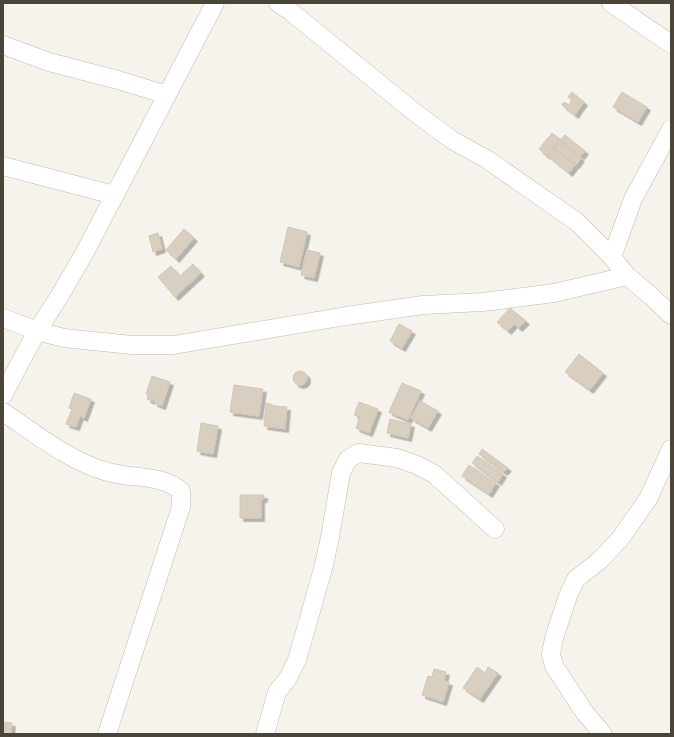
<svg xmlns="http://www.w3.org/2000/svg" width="674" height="737" font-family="Cabin,sans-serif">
<defs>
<filter id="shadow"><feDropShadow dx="3.5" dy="3.5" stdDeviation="0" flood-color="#0004"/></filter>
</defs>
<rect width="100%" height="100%" fill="#f6f3ec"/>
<path fill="#d8cfc1" stroke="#d3c7b4" filter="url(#shadow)" d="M572,92L584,102L575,115L562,105L564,102L569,105L572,100L568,97Z
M622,92L647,107L638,122L613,107Z
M552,133L560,139L547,156L539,149Z
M565,135L585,151L581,156L560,140Z
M560,141L581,158L576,165L555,148Z
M554,149L575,165L569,173L548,156Z
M288,227L307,232L299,267L280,262Z
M184,229L194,238L176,259L166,250Z
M158,233L162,249L153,252L149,236Z
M307,250L320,253L314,278L301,275Z
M193,264L201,273L175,297L158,277L171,266L180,276Z
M510,308L526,321L519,328L514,324L508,331L497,322Z
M399,324L412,331L402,348L390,341Z
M579,354L603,373L590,390L565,372Z
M293 378a7 7 0 1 1 14 0a7 7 0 1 1-14 0Z
M152,376L170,382L162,406L154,403L155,399H153L152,401L147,399L148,395L146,394Z
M402,383L421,391L408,420L389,412Z
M234,385L263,389L259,416L230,412Z
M74,393L91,399L84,418L80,416L76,427L66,424L72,409L69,408Z
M420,401L438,411L428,428L411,418Z
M359,402L378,409L369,433L356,428L360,417L354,415Z
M266,403L276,406L287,407L285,429L264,426Z
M390,419L411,424L408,438L387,433Z
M201,423L218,426L213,454L197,451Z
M482,449L508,468L504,472L479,454Z
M477,456L503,474L498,482L472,463Z
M469,465L496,483L489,494L462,476Z
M240,495H264V499H261V518H240Z
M477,667L485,673L488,667L498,673L480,699L463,688Z
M434,669L446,672L444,681L449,682L443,702L422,695L428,676L432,677Z
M3,722L12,723L11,734H3Z"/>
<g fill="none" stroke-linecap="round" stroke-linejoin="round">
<g stroke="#c2bbae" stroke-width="19">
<path id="minor" d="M278,3L290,11L413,111L452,140L488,160L577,222L612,257L627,276L651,296L671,315
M611,3L671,44
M3,45L49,62L118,80L167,95
M3,166L114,195
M612,257L633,199L671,129
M3,318L37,331L64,338L132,345H174L346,316L423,305L483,302L554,293L627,276
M3,395L37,331L59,297L85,252L215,3
M3,412C36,434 69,461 108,472C132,479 162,474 181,491V507L107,734
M265,734L277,692L288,678L297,660L324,565L330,537L341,473L348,459L359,453L397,458L417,465L434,474L495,529
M603,734L585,713L554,666L551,654L554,638L568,596L576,579L598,562L620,539L648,499L671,449"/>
</g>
<use href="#minor" stroke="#fff" stroke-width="18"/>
</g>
<rect width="674" height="737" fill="none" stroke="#4b4439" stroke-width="8"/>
</svg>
